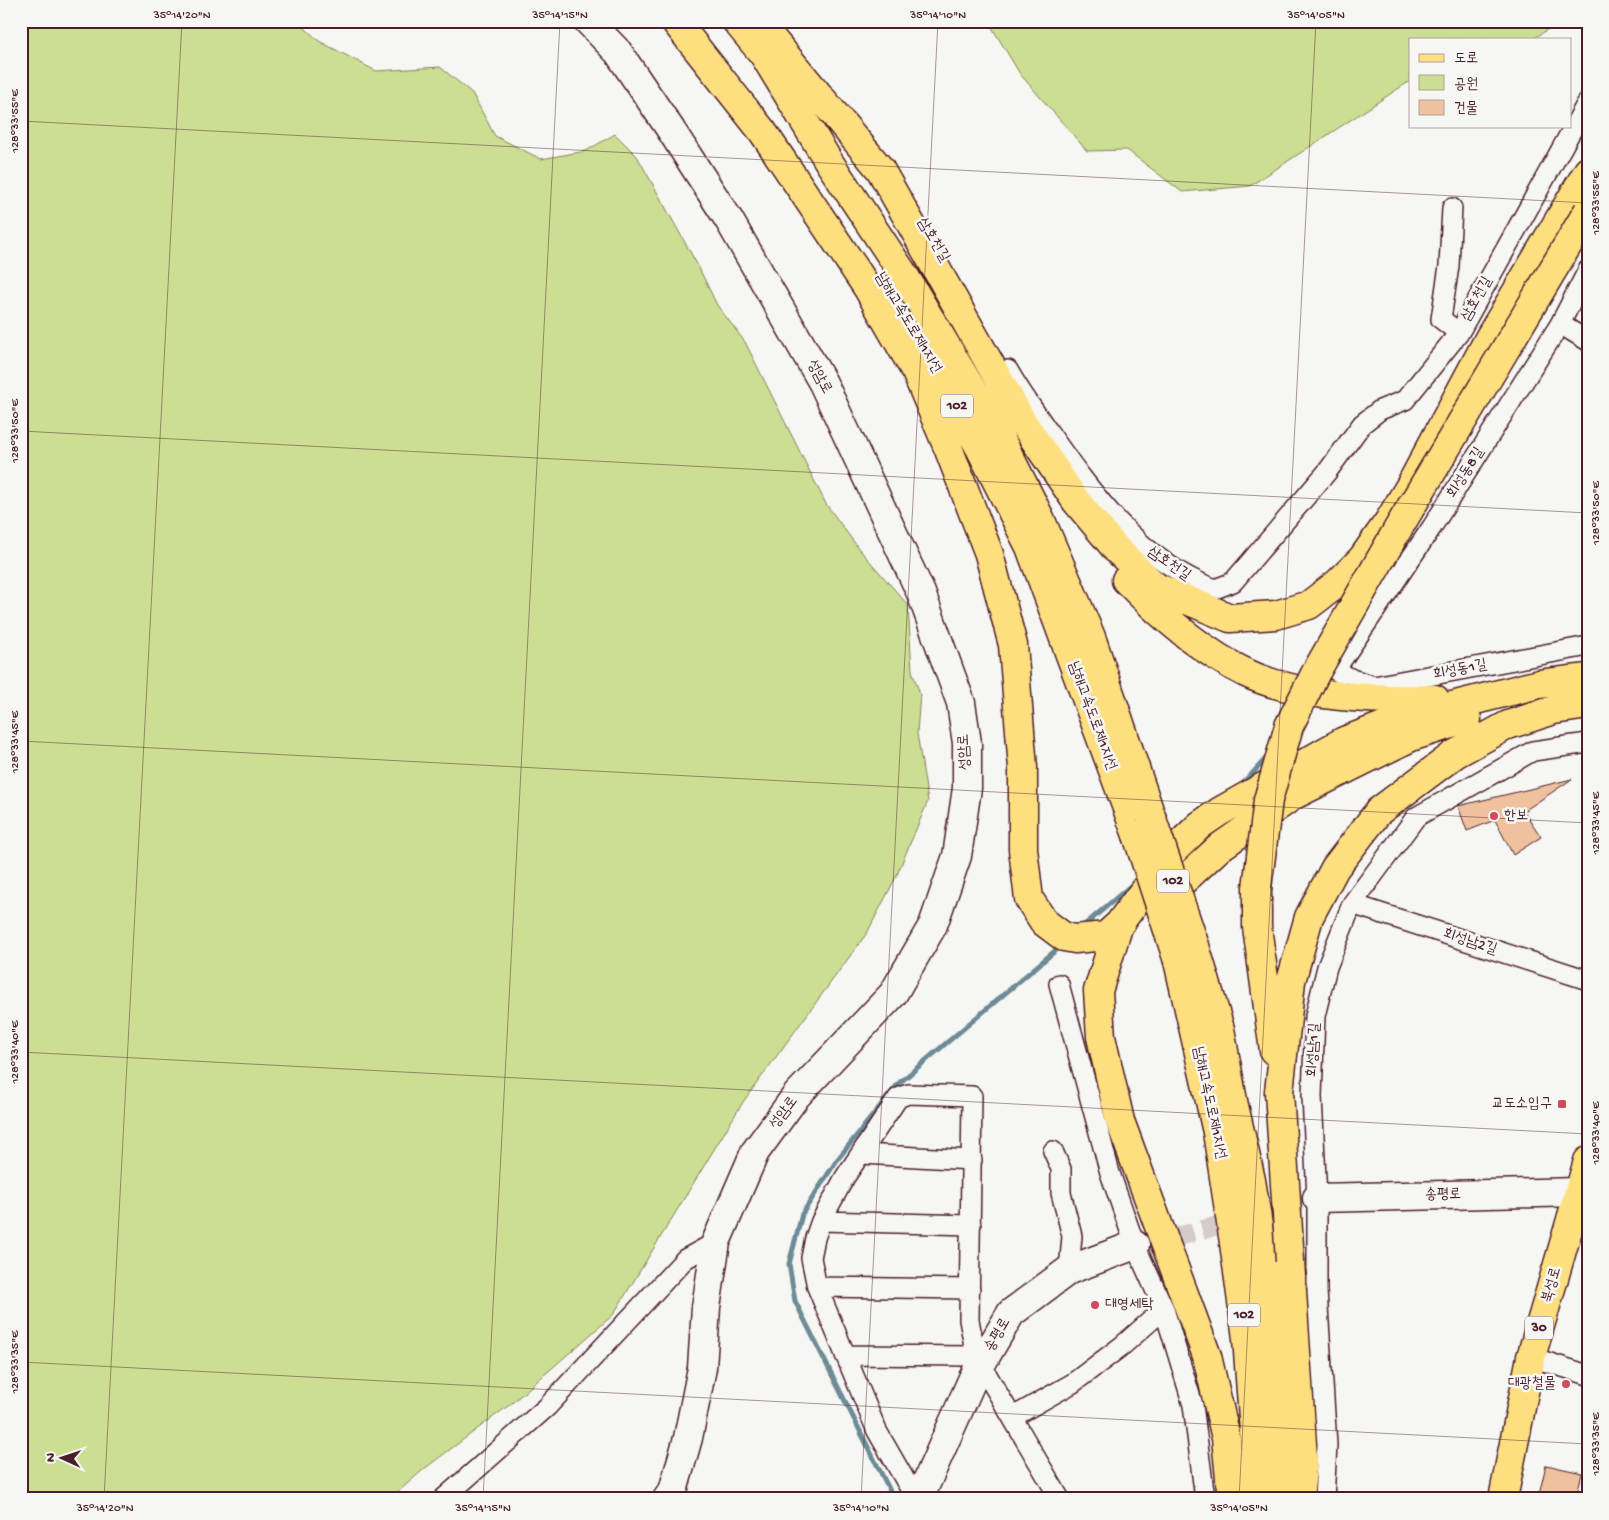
<svg xmlns="http://www.w3.org/2000/svg" width="1609" height="1520" font-family="'Gochi Hand','Poor Story',sans-serif">
<rect width="100%" height="100%" fill="#f6f6f2"/>
<filter id="ink" filterUnits="userSpaceOnUse"><feTurbulence type="fractalNoise" baseFrequency=".02" numOctaves="2"/><feDisplacementMap in="SourceGraphic" scale="10" xChannelSelector="R" yChannelSelector="G"/><feConvolveMatrix kernelMatrix="1 2 1 2 8 2 1 2 1" color-interpolation-filters="sRGB"/></filter>
<g filter="url(#ink)">
<path fill="#cbde92" stroke="#8a7e5e" d="M21,21H297L319,41L376,71L440,67L472,93L495,136L541,159L586,151L615,134L637,156L698,266L717,305L745,342L826,504L859,549L908,605L912,671L920,694L917,733L928,801L896,877L867,933L743,1102L613,1315L512,1403L424,1469L390,1499H21Z
M988,21H1561L1533,39H1410V81L1250,186L1182,192L1127,150L1087,151L1020,74Z"/>
<g fill="none" stroke-linecap="round" stroke-linejoin="round">
<path stroke="#6c8b97" stroke-width="5" d="M1241,786L1269,755
M1081,928L1134,883
M894,1499L795,1301L789,1264L802,1214L837,1160L898,1084L1062,945"/>
</g>
<path fill="#efc19f" stroke="#4a1f2b" d="M1572,779L1524,811L1541,837L1513,855L1495,820L1467,831L1458,806Z
M1546,1465L1582,1473L1576,1499H1538Z"/>
<g fill="none" stroke-linecap="round" stroke-linejoin="round">
<path stroke="#d4cbca" stroke-width="19" stroke-dasharray="19 9" stroke-linecap="butt" d="M1148,1245L1306,1201"/>
<g stroke="#4a1f2b" stroke-width="22">
<path id="minor" d="M1452,208L1449,266L1441,319L1459,333
M1588,270L1560,324L1432,527L1335,670L1352,679L1374,686L1588,646
M1560,324L1588,341
M1008,370C1019,390 1033,409 1046,428C1091,492 1139,561 1215,589L1233,582L1327,472L1362,424L1380,410L1405,400L1459,333L1588,101
M1352,904L1588,980
M1059,984L1110,1173L1135,1245L1164,1309L1193,1405L1205,1499
M1053,1151L1061,1169V1193L1072,1236L1069,1270
M862,1154L972,1160
M821,1221L971,1225
M817,1287L970,1289
M845,1355L976,1356L1060,1499
M1531,1357L1588,1375
M1013,1417L1073,1383L1123,1345L1164,1309
M443,1499L547,1407L685,1259L716,1242
M916,1499L877,1431L817,1287L811,1258L815,1238L821,1221L845,1177L898,1098L908,1094L972,1096L969,1320L976,1356
M1324,1499L1327,1445L1317,1291V1198L1312,1096L1315,1016L1327,967L1352,904L1416,817L1533,751L1588,743"/>
</g>
<g stroke="#4a1f2b" stroke-width="31">
<path id="secondary" d="M588,21L618,52L669,127L729,220L823,383L921,593L961,703L967,743V788L957,856L933,925L893,994L796,1096L755,1152L716,1242L706,1307L702,1368L688,1438L673,1491L667,1499
M1317,1198L1579,1192
M919,1499L973,1378L1011,1313L1069,1270L1135,1245"/>
</g>
<g stroke="#4a1f2b" stroke-width="31">
<path id="primary" d="M1503,1499L1531,1357L1588,1161"/>
</g>
<g stroke="#4a1f2b" stroke-width="31">
<path id="motorway" d="M675,21L763,132L867,287L916,372L949,450L989,554L1013,645L1023,768V849L1029,899L1044,922L1064,937L1075,939L1106,936L1119,924L1174,850L1200,825L1219,812L1344,741L1404,718L1539,684L1588,678
M736,21L764,55L829,162L904,275L996,430L1040,518L1091,637L1151,816
M757,21L880,169L1022,421L1076,501L1117,550L1156,587L1230,618L1276,615L1309,605L1338,583L1362,559L1389,521L1410,486L1488,340L1588,171
M919,339L980,448L1030,547L1137,835
M1126,580C1161,616 1201,651 1246,673C1298,698 1378,700 1435,699
M1257,888V927L1274,1051
M1156,899L1184,880L1220,847L1294,795L1411,737L1467,719
M1122,921L1119,924L1098,991L1101,1037L1120,1121L1207,1356L1226,1438L1232,1499
M1195,946L1220,1029L1233,1101L1251,1180L1269,1296L1284,1499
M1178,961L1217,1132L1233,1236L1247,1338L1259,1499
M1279,1092L1291,981L1309,917L1335,868L1379,811L1455,754L1508,725L1554,710L1588,705
M1290,1261L1303,1459L1299,1499"/>
</g>
<use href="#minor" stroke="#f6f6f2" stroke-width="19"/>
<use href="#secondary" stroke="#f6f6f2" stroke-width="28"/>
<use href="#primary" stroke="#fedf80" stroke-width="28"/>
<use href="#motorway" stroke="#fedf80" stroke-width="28"/>
<g stroke="#4a1f2b" stroke-width="31" stroke-linecap="butt">
<path id="motorway-bridge" d="M1151,816L1195,946
M1137,835L1178,961
M1257,888L1268,800L1289,726L1316,672L1399,527L1588,211
M1279,1092L1290,1261"/>
</g>
<use href="#motorway-bridge" stroke="#fedf80" stroke-width="28"/>
</g>
</g>
<path fill="none" stroke="#4a1f2b" stroke-width="1" stroke-opacity="0.45" d="M21,121L1588,203M21,431L1588,513M21,741L1588,823M21,1052L1588,1134M21,1362L1588,1444M104,1499L182,21M483,1499L560,21M861,1499L938,21M1239,1499L1316,21"/>
<g fill="#d1495b" stroke="#f6f6f2" stroke-width="2">
<circle cx="1494" cy="816" r="5"/>
<rect x="1557" y="1099" width="10" height="10" rx="2.5"/>
<circle cx="1095" cy="1305" r="5"/>
<circle cx="1566" cy="1384" r="5"/>
</g>
<g text-anchor="middle" dominant-baseline="central" stroke-width="5" stroke-linejoin="round" paint-order="stroke">
<g fill="#f6f6f2" stroke="#7e6067" stroke-width="1">
<rect x="941" y="394.5" width="32" height="23" rx="4"/>
<rect x="1157" y="869.5" width="32" height="23" rx="4"/>
<rect x="1228" y="1303.5" width="32" height="23" rx="4"/>
<rect x="1525" y="1316.5" width="28" height="23" rx="4"/>
</g>
<g font-size="14" font-weight="bold" fill="#4a1f2b">
<text x="957" y="406">102</text>
<text x="1173" y="881">102</text>
<text x="1244" y="1315">102</text>
<text x="1539" y="1328">30</text>
</g>
<g font-size="15" fill="#4a1f2b" stroke="#f6f6f2">
<text transform="translate(933 240) rotate(59)">삼호천길</text>
<text transform="translate(1477 299) rotate(-61)">삼호천길</text>
<text transform="translate(908 323) rotate(59)">남해고속도로제1지선</text>
<text transform="translate(819 377) rotate(62)">성암로</text>
<text transform="translate(1466 473) rotate(-58)">회성동8길</text>
<text transform="translate(1169 564) rotate(34)">삼호천길</text>
<text transform="translate(1460 670) rotate(-11)">회성동1길</text>
<text transform="translate(1092 716) rotate(70)">남해고속도로제1지선</text>
<text transform="translate(965 752) rotate(-93)">성암로</text>
<text transform="translate(1470 942) rotate(18)">회성남2길</text>
<text transform="translate(1314 1050) rotate(-87)">회성남1길</text>
<text transform="translate(1209 1103) rotate(78)">남해고속도로제1지선</text>
<text transform="translate(784 1113) rotate(-53)">성암로</text>
<text transform="translate(1443 1195) rotate(-1)">송평로</text>
<text transform="translate(1552 1285) rotate(-74)">북성로</text>
<text transform="translate(998 1335) rotate(-60)">송평로</text>
</g>
<g font-size="15" fill="#4a1f2b" stroke="#f6f6f2" text-anchor="start">
<text x="1504" y="816">한보</text>
<text x="1552" y="1104" text-anchor="end">교도소입구</text>
<text x="1105" y="1305">대영세탁</text>
<text x="1556" y="1384" text-anchor="end">대광철물</text>
</g>
</g>
<rect width="1609" height="1520" fill="none" stroke="#f6f6f2" stroke-width="55"/>
<rect x="1409" y="38" width="162" height="90" fill="#f6f6f2" stroke="#b1a0a2"/>
<rect x="1419" y="54" width="25" height="8" fill="#fedf80" stroke="#b1a0a2"/>
<text x="1454" y="62" font-size="15" fill="#4a1f2b">도로</text>
<rect x="1419" y="75" width="25" height="15" fill="#cbde92" stroke="#b1a0a2"/>
<text x="1454" y="88" font-size="15" fill="#4a1f2b">공원</text>
<rect x="1419" y="100" width="25" height="15" fill="#efc19f" stroke="#b1a0a2"/>
<text x="1454" y="112" font-size="15" fill="#4a1f2b">건물</text>
<g transform="translate(62 1458) rotate(273)" stroke="#f6f6f2" stroke-width="4" paint-order="stroke">
<path d="M0-4L9 19L0 12L-9 19Z" fill="#4a1f2b"/>
<text y="-8" font-size="14" font-weight="bold" text-anchor="middle" fill="#4a1f2b">N</text>
</g>
<rect x="28" y="28" width="1554" height="1464" fill="none" stroke="#4a1f2b" stroke-width="2"/>
<g font-size="12" text-anchor="middle" fill="#4a1f2b">
<text x="182" y="18">35°14'20"N</text>
<text x="560" y="18">35°14'15"N</text>
<text x="938" y="18">35°14'10"N</text>
<text x="1316" y="18">35°14'05"N</text>
<text transform="translate(14 121) rotate(-90)" y="4">128°33'55"E</text>
<text transform="translate(1595 203) rotate(-90)" y="4">128°33'55"E</text>
<text transform="translate(14 431) rotate(-90)" y="4">128°33'50"E</text>
<text transform="translate(1595 513) rotate(-90)" y="4">128°33'50"E</text>
<text transform="translate(14 742) rotate(-90)" y="4">128°33'45"E</text>
<text transform="translate(1595 823) rotate(-90)" y="4">128°33'45"E</text>
<text transform="translate(14 1052) rotate(-90)" y="4">128°33'40"E</text>
<text transform="translate(1595 1133) rotate(-90)" y="4">128°33'40"E</text>
<text transform="translate(14 1362) rotate(-90)" y="4">128°33'35"E</text>
<text transform="translate(1595 1444) rotate(-90)" y="4">128°33'35"E</text>
<text x="105" y="1511">35°14'20"N</text>
<text x="483" y="1511">35°14'15"N</text>
<text x="861" y="1511">35°14'10"N</text>
<text x="1239" y="1511">35°14'05"N</text>
</g>
</svg>
